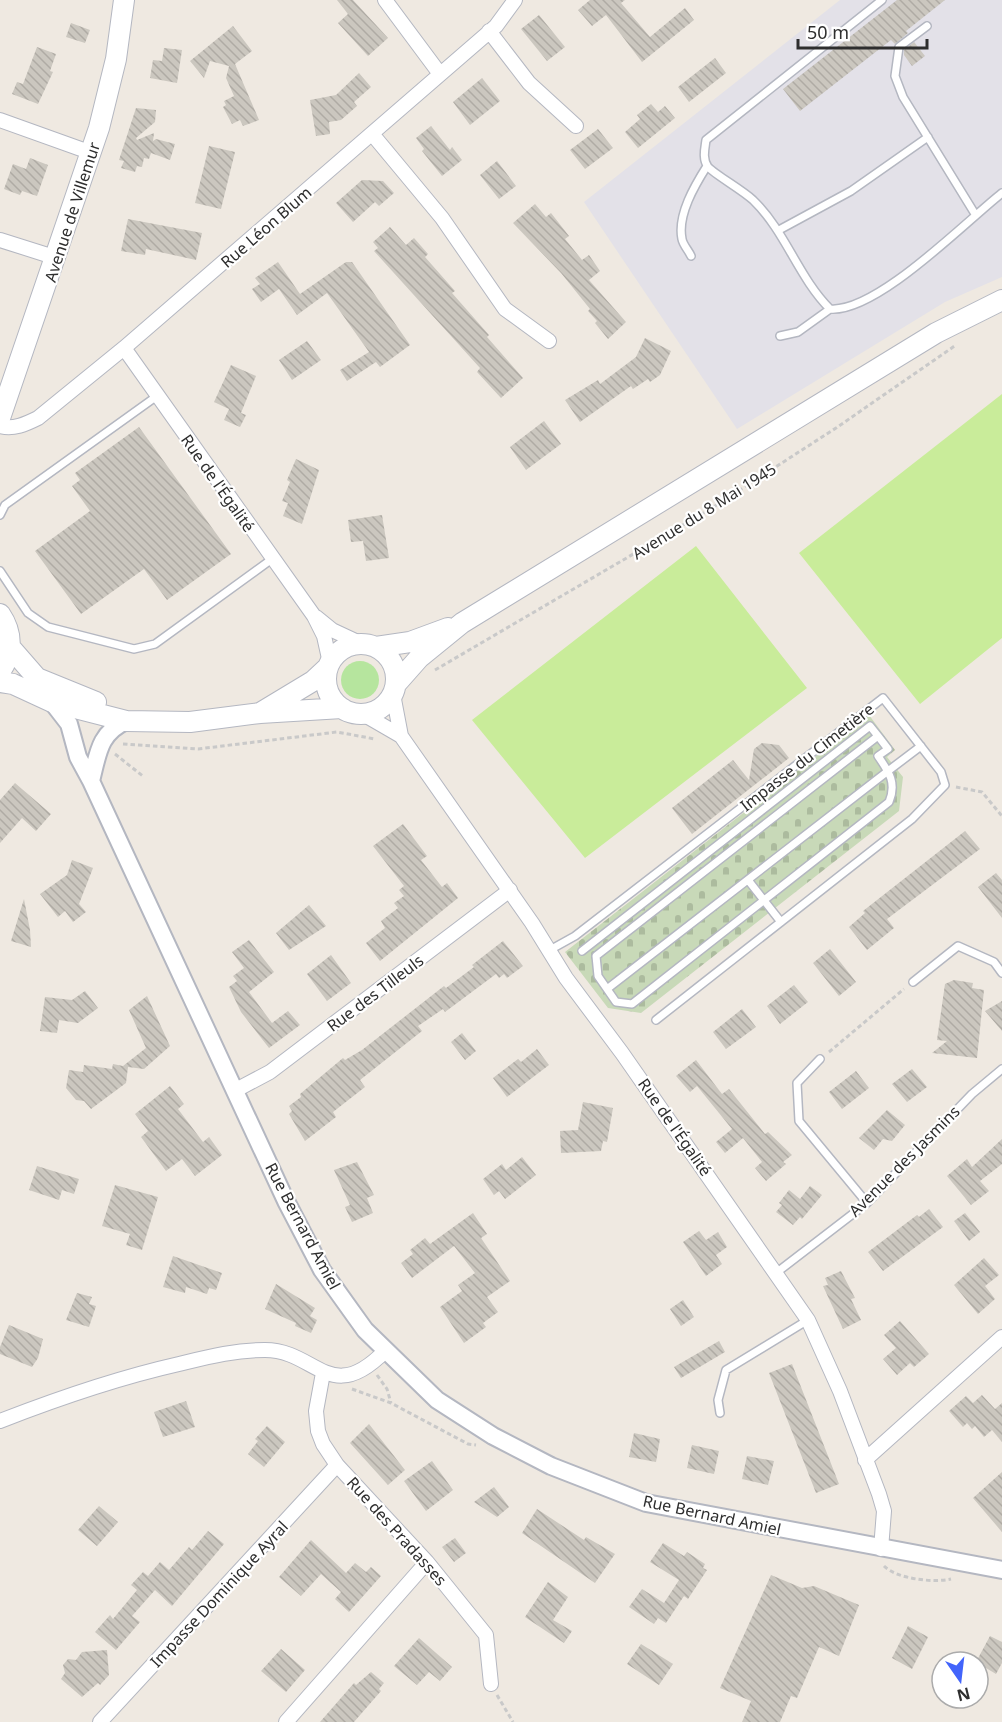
<svg xmlns="http://www.w3.org/2000/svg" width="1002" height="1722" font-family="'Noto Sans',sans-serif">
<defs>
<pattern id="cemetery-stones" width="16" height="16" patternUnits="userSpaceOnUse" patternTransform="scale(1.5)"><rect width="16" height="16" fill="#c8d9b8"/><path d="M2 7V4a2 2 0 0 1 4 0v3zM10 15v-3a2 2 0 0 1 4 0v3z" fill="#acbb9e"/></pattern>
<pattern id="building-back-hatch" width="6" height="6" patternUnits="userSpaceOnUse" patternTransform="scale(1.5)"><rect width="6" height="6" fill="#cbc7bf"/><path d="M-1 5l2 2M0 0l6 6M5-1l2 2" fill="none" stroke="#afaba4"/></pattern>
</defs>
<rect width="100%" height="100%" fill="#efe9e1"/>
<path fill="#e3e1e8" d="M840,0H1002V277L945,302L737,429L584,202Z"/>
<path fill="#b6e59e" d="M341 680a19 19 0 1 1 38 0a19 19 0 1 1-38 0Z"/>
<path fill="url(#cemetery-stones)" d="M869,715L895,750L887,757L903,777L899,811L641,1013L608,1008L565,952Z"/>
<path fill="#c9ec9a" d="M1002,394V638L920,704L799,553Z
M696,546L807,688L585,858L472,720Z"/>
<path fill="url(#building-back-hatch)" d="M337,0H353L388,38L368,56L338,23L348,14Z
M590,0H625L621,3L650,37L685,8L694,20L642,62L606,15L592,26L578,10Z
M897,0H945L906,31L908,33L895,44L891,40L800,111L783,89Z
M539,15L565,47L547,61L521,29Z
M71,23L90,30L85,43L66,37Z
M233,26L252,51L235,64L259,120L243,126L240,120L232,124L223,107L226,105L224,101L234,96L226,78L229,66L210,61L204,78L190,61Z
M914,42L925,56L912,66L904,55V50Z
M37,47L56,54L50,71L53,72L38,104L12,94L17,82L23,84Z
M164,48L182,50L177,83L150,78L153,60L162,61Z
M715,58L726,73L689,102L678,87Z
M359,73L371,87L354,102L357,106L341,120L329,122L330,134L316,136L310,100L336,95Z
M482,78L500,101L470,125L453,102Z
M651,104L658,112L665,106L675,118L638,148L625,132L640,119L637,115Z
M136,108L156,110L155,122L136,138L137,140L154,133L153,141L156,139L175,144L170,160L151,153L149,159L144,158L142,167L137,166L135,172L121,168L124,161L119,160Z
M431,126L450,150L452,147L462,160L442,176L422,151L424,149L416,138Z
M598,129L613,148L585,169L570,150Z
M209,146L235,152L221,209L195,203Z
M30,158L48,165L37,196L22,191L20,195L4,189L13,164L26,169Z
M497,161L516,186L499,199L480,175Z
M362,180L383,181L394,193L379,206L375,202L353,222L336,203Z
M535,204L546,217L551,213L569,236L565,239L582,260L589,255L600,271L589,280L626,322L608,339L595,323L597,321L588,311L590,309L561,273L513,223Z
M128,219L202,233L196,260L146,249L145,255L121,251Z
M390,227L406,245L414,238L428,254L425,257L455,291L452,293L489,335L487,337L523,378L501,398L477,372L480,368L374,251L378,248L373,242Z
M278,262L300,294L346,262H352L410,345L380,367L376,362L347,381L340,370L369,352L327,293L297,315L279,289L261,302L252,289L260,284L255,278Z
M645,338L671,351L660,375L650,382L648,379L633,389L631,386L580,422L565,400L598,380L600,384L636,357Z
M307,341L321,360L292,380L279,360Z
M231,365L256,376L241,413L246,415L240,427L224,420L229,409L214,402Z
M544,421L561,444L526,470L510,447Z
M139,427L231,554L167,600L144,569L81,614L35,551L90,511L72,486L80,480L75,473Z
M296,459L319,470L302,524L283,516L288,503L282,501L290,482L287,480Z
M382,515L389,558L366,561L363,541L351,542L348,520Z
M762,743L779,745L789,758L692,834L672,808L733,760L749,780L754,749Z
M15,783L51,814L36,831L22,818L0,843V800Z
M403,824L427,856L421,860L442,887L447,883L458,898L380,961L366,943L385,928L381,921L398,908L394,903L404,896L399,890L404,886L373,846Z
M965,831L980,849L887,919L894,928L867,950L849,927L865,913L863,911Z
M72,860L93,868L79,904L86,912L73,922L65,911L58,917L40,894L67,875Z
M996,873L1002,880V918L978,887Z
M24,899L30,930L31,947L11,941Z
M309,905L326,926L289,950L276,933Z
M249,940L274,972L249,992L272,1023L288,1011L300,1025L269,1048L241,1012L229,987L237,981L233,976L244,968L232,952Z
M503,941L523,966L507,978L504,974L499,978L496,974L445,1012L443,1009L418,1026L422,1031L360,1080L365,1087L333,1112L336,1117L305,1141L289,1114L292,1111L289,1106L301,1097L300,1094L343,1058L345,1060L362,1050L444,986L446,988L474,967L472,965Z
M830,949L856,982L839,996L813,963Z
M331,955L351,983L327,1001L307,974Z
M954,980L973,983L972,988L984,990L977,1058L932,1053L947,1041L937,1040L945,984Z
M794,985L808,1002L780,1024L767,1006Z
M85,991L98,1008L78,1023L59,1020L57,1033L40,1031L45,997L72,1000Z
M147,996L170,1046L144,1069L128,1067L126,1083L91,1109L84,1101L76,1100L66,1088L69,1070L83,1072L84,1065L112,1069L113,1064L123,1066L146,1048L129,1010Z
M1002,1001V1031L985,1011Z
M742,1009L756,1027L726,1049L713,1032Z
M462,1033L476,1051L465,1060L451,1042Z
M537,1049L549,1065L507,1097L493,1078L518,1059L521,1062Z
M696,1060L722,1094L729,1089L765,1134L768,1132L792,1155L783,1162L786,1164L766,1181L755,1168L762,1162L743,1138L725,1153L716,1142L732,1129L697,1086L690,1092L676,1076Z
M912,1069L927,1087L907,1102L892,1084Z
M856,1071L869,1088L842,1109L829,1092Z
M170,1086L184,1104L178,1109L203,1142L209,1137L222,1155L195,1176L182,1159L166,1171L141,1137L148,1131L135,1114Z
M583,1102L613,1108L607,1142L603,1141L601,1151L561,1153L560,1131L578,1130Z
M887,1110L905,1125L892,1141L883,1139L874,1150L859,1138Z
M1002,1139V1164L980,1181L989,1191L971,1205L947,1176L967,1159L972,1167Z
M522,1157L536,1175L505,1199L499,1191L494,1195L483,1179L502,1164L506,1170Z
M357,1162L374,1195L367,1198L373,1213L352,1222L345,1207L350,1205L334,1170Z
M37,1166L79,1179L74,1194L62,1190L59,1200L29,1190Z
M115,1185L158,1197L142,1250L126,1245L130,1234L102,1226Z
M810,1186L822,1195L802,1219L800,1217L793,1225L776,1212L782,1205L779,1203L789,1190L800,1199Z
M929,1209L943,1227L883,1271L868,1252L917,1215L919,1217Z
M473,1213L487,1234L481,1238L510,1281L487,1297L498,1312L483,1323L486,1327L464,1343L440,1307L462,1291L458,1285L475,1273L454,1246L412,1278L401,1263L413,1254L410,1250L425,1238L430,1244Z
M965,1213L980,1232L969,1241L954,1221Z
M699,1231L706,1240L718,1232L727,1247L716,1255L722,1264L706,1276L683,1242Z
M173,1256L222,1273L216,1290L209,1288L207,1294L186,1287L185,1293L163,1287Z
M984,1258L999,1275L985,1286L995,1299L978,1314L954,1285Z
M841,1271L855,1298L851,1299L861,1320L843,1329L823,1286L828,1285L825,1278Z
M276,1284L315,1308L310,1316L317,1320L311,1333L295,1326L296,1323L265,1309Z
M77,1293L92,1297L89,1304L96,1306L89,1327L66,1320Z
M683,1300L694,1317L681,1326L670,1309Z
M900,1321L929,1354L914,1367L910,1363L897,1375L883,1359L896,1348L884,1335Z
M9,1325L43,1339L38,1358L32,1367L0,1354V1347Z
M719,1341L725,1352L681,1378L674,1367Z
M792,1364L839,1484L816,1493L769,1373Z
M982,1395L995,1409L1002,1403V1442L992,1430L984,1437L975,1426L972,1429L967,1423L963,1427L949,1411L966,1396L973,1403Z
M186,1401L195,1427L163,1437L154,1412Z
M369,1424L405,1470L388,1485L350,1443Z
M267,1426L285,1442L264,1467L248,1454L258,1441L255,1439Z
M634,1433L660,1439L656,1462L629,1457Z
M692,1445L719,1451L714,1474L687,1468Z
M747,1456L774,1461L768,1485L742,1479Z
M432,1461L453,1490L426,1511L404,1481Z
M1002,1472V1532L973,1498Z
M494,1487L509,1507L497,1517L474,1502Z
M99,1506L118,1522L97,1546L78,1530Z
M537,1509L584,1540L586,1537L615,1554L595,1583L522,1533Z
M208,1531L224,1544L172,1606L155,1590L132,1616L140,1622L116,1650L95,1632L110,1615L113,1619L137,1590L131,1585L143,1572L148,1576L160,1562L169,1570L189,1547L192,1550Z
M455,1538L466,1553L454,1562L442,1547Z
M311,1540L346,1573L355,1563L366,1572L371,1567L381,1576L349,1612L335,1599L341,1592L321,1574L301,1596L279,1577Z
M663,1543L684,1556L687,1552L705,1564L703,1568L707,1570L688,1599L684,1596L666,1623L658,1618L654,1624L629,1607L642,1589L664,1603L679,1580L650,1562Z
M771,1575L802,1588L814,1586L859,1605L839,1656L819,1647L797,1698L791,1696L780,1722H742L751,1701L720,1688Z
M548,1582L568,1597L553,1620L572,1631L564,1643L525,1617Z
M908,1626L928,1637L912,1669L892,1658Z
M990,1636L1002,1642V1663L996,1674L976,1662Z
M419,1638L452,1667L440,1681L429,1672L417,1685L394,1666Z
M641,1644L673,1664L659,1685L627,1664Z
M281,1649L305,1670L286,1692L261,1671Z
M107,1650L109,1675L100,1685L98,1683L82,1697L61,1679L65,1673L63,1665L68,1659L76,1660L82,1652Z
M371,1672L384,1683L379,1689L381,1691L354,1722H320L354,1683L356,1685Z"/>
<g fill="none" stroke-linecap="round" stroke-linejoin="round">
<g stroke="#b4b7c1" stroke-width="10">
<path id="service" d="M882,0L706,140C705,148 702,159 708,167C717,176 741,189 753,200C786,232 798,277 830,309C876,313 963,224 1002,193
M927,26L899,47L895,76L903,97L975,214
M779,230L851,191L928,137
M691,256C689,251 683,245 682,239C677,215 695,185 707,166
M780,336L798,332L830,309
M0,515L5,505L157,396
M0,571L28,613L48,627L134,649L155,644L272,559
M748,880L781,922
M548,951L575,936L883,698L941,772L945,785L912,819L656,1020
M582,951L870,726L878,736
M913,982L958,946L994,962L1002,973
M607,989L598,976L596,956L878,736L888,749L878,756C889,772 897,783 889,802L632,1004L616,1002L607,989L888,771L921,746
M820,1059L797,1083L799,1121L867,1203
M776,1273L867,1203L972,1094L1002,1069
M720,1413L718,1400L726,1370L808,1320"/>
</g>
<g stroke="#b4b7c1" stroke-width="16">
<path id="minor" d="M385,0L440,74
M489,31L529,83L576,126
M0,120L92,153
M373,135L442,218L505,309L549,341
M0,240L57,258
M124,348L314,616L324,636L330,663
M0,426C13,430 26,424 38,418L124,348L496,26L515,0
M316,617L332,630L362,644
M393,694L401,736
M363,714L401,736L532,923L566,978L622,1053L808,1320L840,1391L879,1494L884,1511L881,1549
M236,1090L270,1072L510,890
M323,1373L316,1411L318,1431L323,1444L337,1465L427,1562L486,1635L491,1684
M0,1421C59,1398 117,1378 179,1364C208,1357 235,1350 265,1350C316,1350 330,1407 385,1351
M865,1460L1002,1337
M100,1722L337,1465
M286,1722L427,1562"/>
</g>
<g stroke="#b4b7c1" stroke-width="20">
<path id="tertiary" d="M52,702L69,724L78,757L91,781L286,1201L322,1270L365,1330L437,1400L493,1436L551,1466L646,1503L1002,1570
M91,781C98,754 99,733 126,721"/>
</g>
<g stroke="#b4b7c1" stroke-width="22">
<path id="secondary" d="M0,418L99,128L116,59L124,0
M0,614C13,633 13,653 0,672
M326 679a35 35 0 1 1 70 0a35 35 0 1 1-70 0Z
M10,647L37,678L96,702
M376,647L410,642L448,628
M0,682L13,684L52,702L126,721L190,722L260,713L342,708
M396,684L419,658L462,623L936,333L1002,300
M260,713L313,681L328,667"/>
</g>
<path stroke="#c9c9c9" stroke-width="3" stroke-dasharray="4.5 3" stroke-linecap="butt" d="M435,670L712,508L836,428L956,345
M123,744L198,749L337,732L375,739
M115,754L144,777
M956,787L982,792L1002,816
M829,1052L904,989
M377,1375L387,1389L391,1403
M352,1389L391,1403L468,1444L476,1445
M884,1566C897,1579 933,1583 951,1579
M497,1695L513,1722"/>
<use href="#service" stroke="#fff" stroke-width="7"/>
<use href="#minor" stroke="#fff" stroke-width="14"/>
<use href="#tertiary" stroke="#fff" stroke-width="16"/>
<use href="#secondary" stroke="#fff" stroke-width="20"/>
</g>
<g text-anchor="middle" dominant-baseline="central" stroke-width="4.5" stroke-linejoin="round" paint-order="stroke">
<g font-size="16" fill="#2e2e2e" stroke="#fff">
<text transform="translate(72 212) rotate(-72)">Avenue de Villemur</text>
<text transform="translate(266 227) rotate(-41)">Rue Léon Blum</text>
<text transform="translate(218 483) rotate(55)">Rue de l'Égalité</text>
<text transform="translate(704 511) rotate(-32)">Avenue du 8 Mai 1945</text>
<text transform="translate(807 757) rotate(-38)">Impasse du Cimetière</text>
<text transform="translate(375 993) rotate(-37)">Rue des Tilleuls</text>
<text transform="translate(675 1127) rotate(55)">Rue de l'Égalité</text>
<text transform="translate(904 1161) rotate(-45)">Avenue des Jasmins</text>
<text transform="translate(303 1226) rotate(62)">Rue Bernard Amiel</text>
<text transform="translate(712 1515) rotate(12)">Rue Bernard Amiel</text>
<text transform="translate(397 1531) rotate(48)">Rue des Pradasses</text>
<text transform="translate(219 1594) rotate(-47)">Impasse Dominique Ayral</text>
</g>
</g>
<g transform="translate(960 1680) rotate(166)"><circle r="28" fill="#ffffff" stroke="#ababab" stroke-width="1.5"/>
<path d="M0-4.5L10 22L0 15L-10 22Z" fill="#4264fb"/>
<text y="-9" font-size="16" font-weight="bold" text-anchor="middle" fill="#2e2e2e">N</text>
</g>
<path d="M798 39v9h129v-9" fill="none" stroke="#2e2e2e" stroke-width="3"/>
<text x="807" y="39" font-size="18" fill="#2e2e2e" stroke="#ffffff" stroke-width="4.5" paint-order="stroke">50 m</text>
</svg>
